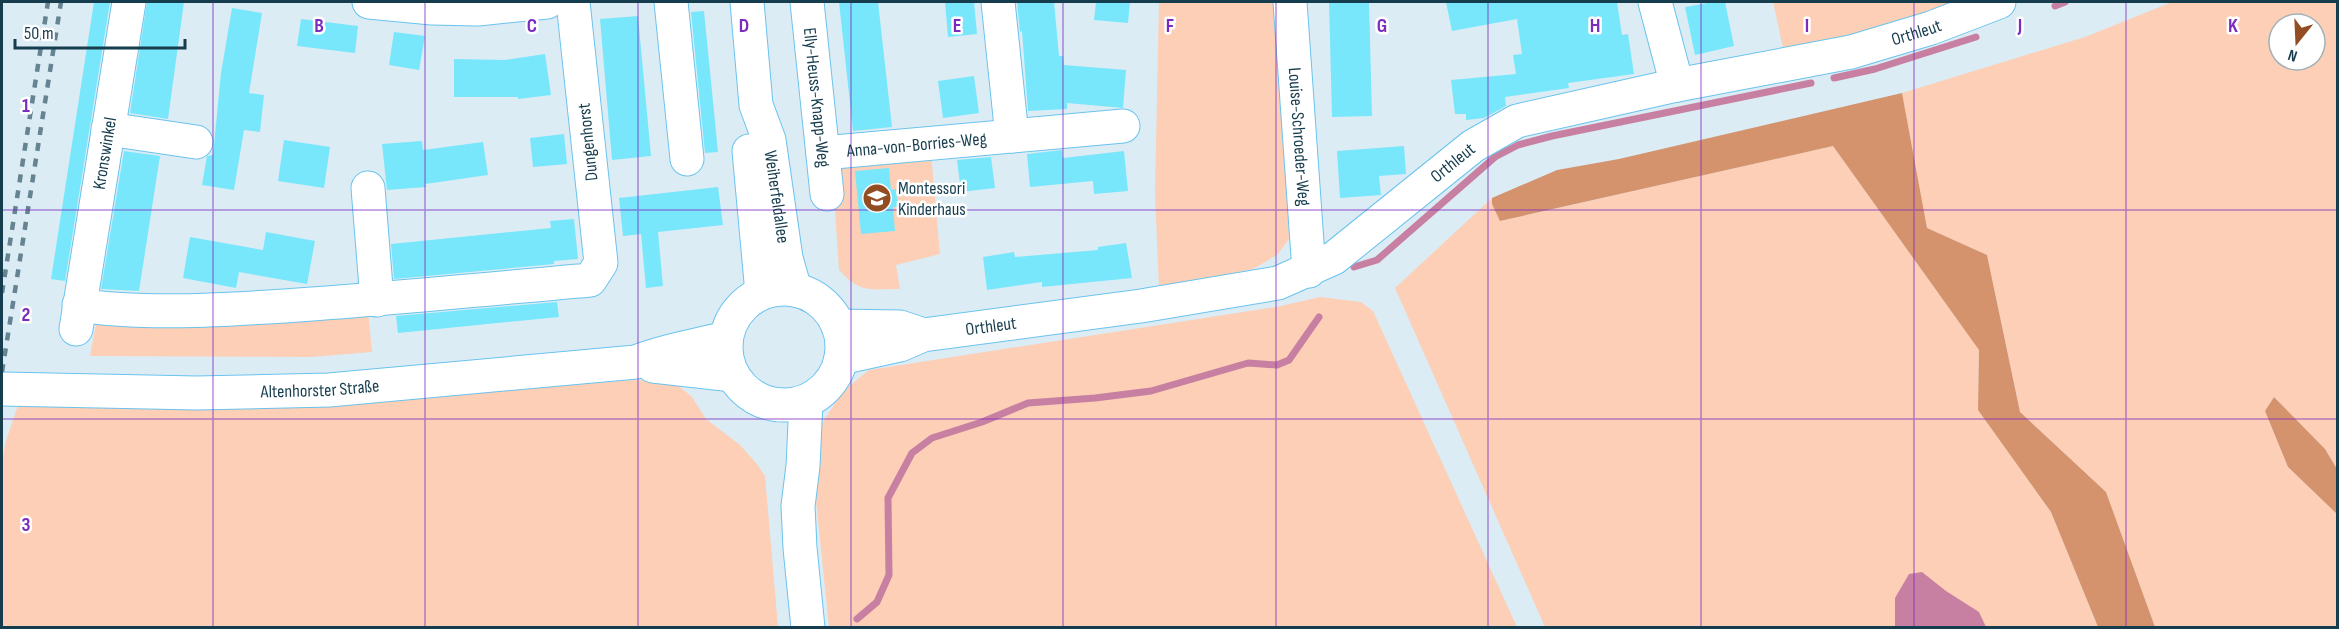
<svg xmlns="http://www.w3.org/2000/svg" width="2339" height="629" font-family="'Sofia Sans Condensed',sans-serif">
<rect width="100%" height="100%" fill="#dcecf5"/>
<path fill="#fccfb6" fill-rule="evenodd" d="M1159,2H1276L1289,239L1277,255L1253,269L1159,288L1155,193Z
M1773,2H1976L1785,57Z
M2172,2H2337V469L2325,449L2274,397L2265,411L2288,467L2337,514V627H2155L2106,492L2020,412L1987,255L1927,228L1902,93L2085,37ZM2279,24H2315V60H2279Z
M1833,146L1979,350L1978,410L2051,512L2098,627H1545L1395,288L1492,198V204L1501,221Z
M931,153L940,254L896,265L900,289C870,289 861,294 839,270L832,164Z
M1320,297L1361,302L1373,311L1517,627H829L810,442L843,391L869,370L1281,306Z
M368,312L372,352L311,357L90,356L97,319Z
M634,380L674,382L692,397L706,419L740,445L757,464L765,476L778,627L2,628V465L5,444L18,405L199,410L409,398Z"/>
<path fill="#d5936d" d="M1902,93L1927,228L1987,255L2020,412L2106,492L2155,627H2098L2051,512L1978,410L1979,350L1833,146L1500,221L1492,204V198L1557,170L1619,159Z
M2274,397L2325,449L2337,469V514L2288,467L2265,411Z"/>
<path fill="#c780a1" d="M1922,572L1946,591L1979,612L1986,627H1895V598L1909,574Z"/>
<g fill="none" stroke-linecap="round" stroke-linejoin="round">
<path stroke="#c780a1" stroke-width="7" d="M2055,6L2065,2
M1834,78L1875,69L1976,37
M1354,267L1377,260L1495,157L1518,145L1552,136L1811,83
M857,619L877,602L889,575L888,498L912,453L932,438L982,422L1028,403L1095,398L1151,391L1248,363L1277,365L1289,360L1319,317"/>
</g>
<path fill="#78e7fb" d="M94,2H110L65,281L51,279Z
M147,2H184L168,119L130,113Z
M839,2H878L892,127L853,131Z
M945,2H974L977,34L948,37Z
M1017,2H1054L1059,56H1063L1064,65L1126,70L1123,108L1067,103V109L1028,111L1022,31L1020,32Z
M1096,2H1130L1128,23L1094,20Z
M1329,2H1369L1372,116L1332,117Z
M1446,2H1617L1622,35L1628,34L1634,74L1568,83L1569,88L1505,97L1506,106L1484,118L1466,120V114H1455L1451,80L1516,74L1513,55L1522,54L1517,19L1452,31Z
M1713,2H1725L1734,46L1695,55L1685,7Z
M232,8L262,13L249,93L264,95L260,132L244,130L234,190L202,185L207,156L213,155L214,145L221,73Z
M704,11L718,152L705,153L691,12Z
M638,16L651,156L612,160L600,19Z
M301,19L358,26L355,53L297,46Z
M394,32L425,36L419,70L389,65Z
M545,54L551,95L518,99V97H454V59L505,60Z
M974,76L979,113L943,118L938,81Z
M564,134L567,164L533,167L530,138Z
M284,140L330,147L324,188L278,181Z
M422,141L423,150L483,142L488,175L425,184L426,187L387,190L382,144Z
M1404,146L1406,174L1379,176L1381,195L1340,198L1337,151Z
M1062,150L1063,158L1124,151L1128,191L1094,194L1093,181L1030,187L1027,154Z
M124,151L160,156L139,291L101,289Z
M991,157L995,188L961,192L957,160Z
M889,168L891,190L896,189L898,207H893L895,231L861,234L855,171Z
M718,187L723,225L658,232L663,286L646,288L641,234L623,236L619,198Z
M574,219L578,259L554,261V264L394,279L391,244L551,228L550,221Z
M266,232L315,241L307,284L239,272L236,288L183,278L190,237L263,250Z
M1126,243L1132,278L1042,287V282L987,290L983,257L1014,252L1015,257L1098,250V247Z
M557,302L559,317L398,333L396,316Z"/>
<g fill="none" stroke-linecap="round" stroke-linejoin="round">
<g stroke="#6ac3ee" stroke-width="35">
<g id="minor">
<path d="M369,2L432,8L478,9L547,2"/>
<path d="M671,2L687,159"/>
<path id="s1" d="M807,2L827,194"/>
<path d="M998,2L1012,136"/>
<path id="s2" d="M1290,2L1309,271"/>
<path d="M1655,2L1677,85"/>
<path d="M108,129L196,142"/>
<path id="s3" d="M823,153L1123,126"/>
<path d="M368,188L377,300"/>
<path d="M79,305C142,315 221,310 285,306C387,299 488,289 590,280L601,263L573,2"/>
<path d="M838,326L900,327L918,333"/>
<path id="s4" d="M76,329L129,2"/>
<path id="s5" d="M841,358L900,345L923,335L1141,306L1278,283L1334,258L1473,146L1517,121L1677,85L1851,52L1931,28L1999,2"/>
<path d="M653,366L733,375"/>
<path id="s6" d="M2,389L197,393L329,390L636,362C665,350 696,346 726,338"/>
</g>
</g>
<g stroke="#6ac3ee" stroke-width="35">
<g id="major">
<path id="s7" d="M747,2L756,105L769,140L786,258L795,290"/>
<path d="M749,151L762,293"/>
<circle cx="784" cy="347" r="58"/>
<path d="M806,401L803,466L798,506L800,548L808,628"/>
</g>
</g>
<use href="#minor" stroke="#fff" stroke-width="33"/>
<use href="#major" stroke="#fff" stroke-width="33"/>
<path stroke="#658391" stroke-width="4.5" stroke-dasharray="8 8" stroke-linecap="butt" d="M2,293L48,2
M2,372L61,2"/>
</g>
<path fill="none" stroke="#7b2cbf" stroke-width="1.5" stroke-opacity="0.55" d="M213,2V628M425,2V628M638,2V628M851,2V628M1063,2V628M1276,2V628M1488,2V628M1701,2V628M1914,2V628M2126,2V628M2,210H2338M2,419H2338"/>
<defs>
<g id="school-disc" transform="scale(1.5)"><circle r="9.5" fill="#924e22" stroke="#fff"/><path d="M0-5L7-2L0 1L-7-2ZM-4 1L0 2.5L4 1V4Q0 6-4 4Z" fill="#fff"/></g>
</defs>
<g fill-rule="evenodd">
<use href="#school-disc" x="877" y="198"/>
</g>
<g text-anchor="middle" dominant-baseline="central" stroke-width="5" stroke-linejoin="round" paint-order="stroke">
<g font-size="18" fill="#163d4e" stroke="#fff">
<text stroke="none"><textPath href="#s5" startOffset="1144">Orthleut</textPath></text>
<text stroke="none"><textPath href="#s1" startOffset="96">Elly-Heuss-Knapp-Weg</textPath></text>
<text stroke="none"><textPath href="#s2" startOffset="135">Louise-Schroeder-Weg</textPath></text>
<text transform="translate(588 142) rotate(-96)">Dungenhorst</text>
<text stroke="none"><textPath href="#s3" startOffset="94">Anna-von-Borries-Weg</textPath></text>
<text stroke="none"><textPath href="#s4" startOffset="178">Kronswinkel</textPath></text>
<text stroke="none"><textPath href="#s5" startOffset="658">Orthleut</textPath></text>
<text stroke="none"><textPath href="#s7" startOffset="198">Weiherfeldallee</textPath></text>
<text stroke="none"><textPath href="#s5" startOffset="154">Orthleut</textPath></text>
<text stroke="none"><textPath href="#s6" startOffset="318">Altenhorster Straße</textPath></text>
</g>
<g font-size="18" fill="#163d4e" stroke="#fff" text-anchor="start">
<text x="898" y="188">Montessori<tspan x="898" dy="21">Kinderhaus</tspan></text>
</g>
</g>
<g font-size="20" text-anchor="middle" font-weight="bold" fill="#7b2cbf" stroke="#fff" stroke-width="5" stroke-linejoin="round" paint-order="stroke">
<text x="319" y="32">B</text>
<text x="532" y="32">C</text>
<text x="744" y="32">D</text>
<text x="957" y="32">E</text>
<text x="1170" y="32">F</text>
<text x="1382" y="32">G</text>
<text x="1595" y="32">H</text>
<text x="1807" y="32">I</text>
<text x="2020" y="32">J</text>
<text x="2233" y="32">K</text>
<text x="26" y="112">1</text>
<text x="26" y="321">2</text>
<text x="26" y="531">3</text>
</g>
<rect width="2339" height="629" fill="none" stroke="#163d4e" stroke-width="6"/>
<g transform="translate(2297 42) rotate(198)"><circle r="28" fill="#ffffff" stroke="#a2b1b8" stroke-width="1.5"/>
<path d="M0-4.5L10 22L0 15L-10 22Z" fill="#924e22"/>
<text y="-9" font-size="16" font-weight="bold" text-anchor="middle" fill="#163d4e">N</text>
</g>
<path d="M15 39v9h170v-9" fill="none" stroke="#163d4e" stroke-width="3"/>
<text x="24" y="39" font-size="18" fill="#163d4e" stroke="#ffffff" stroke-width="4.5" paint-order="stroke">50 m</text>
</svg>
